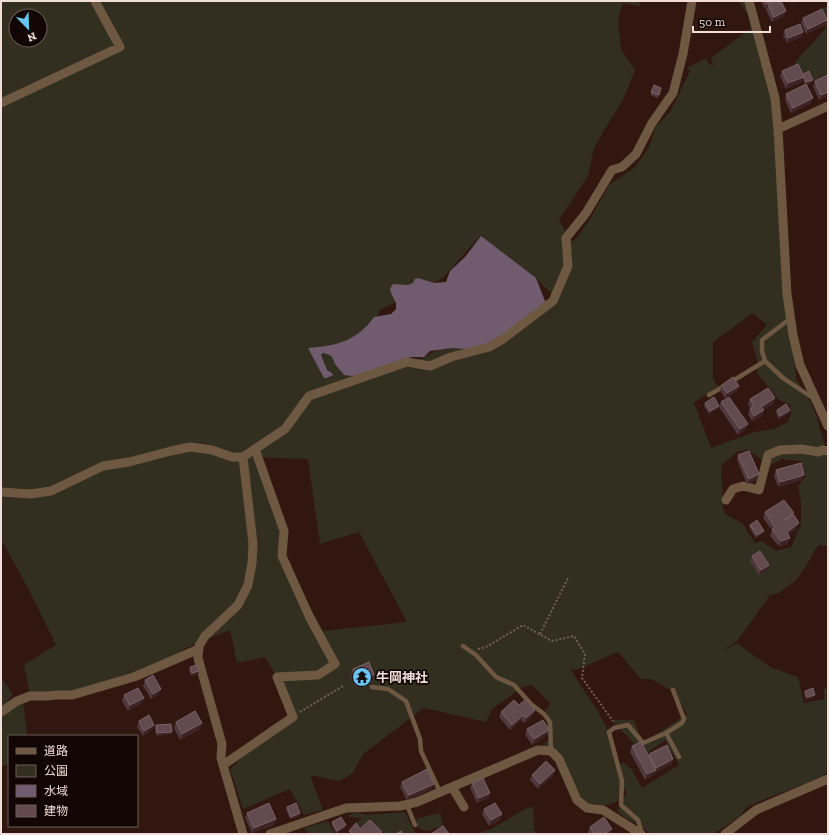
<svg xmlns="http://www.w3.org/2000/svg" width="829" height="835" font-family="'Zilla Slab','Noto Sans JP',serif">
<rect width="100%" height="100%" fill="#321610"/>
<path fill="#322f21" fill-rule="evenodd" d="M1,1H640V6L623,3L618,19L621,49L635,70L623,100L603,132L594,148L588,176L559,220L568,236L562,277L552,294L536,278L480,236L443,278L380,310L374,326L361,335L414,362L443,347L556,301L567,269L572,258L569,242L576,239L590,219L609,185L635,167L649,147L656,126L670,112L690,71L687,68L706,58L709,64L716,67L713,65L711,58L750,29L749,17L739,1H749L770,79L784,257L796,377H795L808,397L817,416L820,430L825,445L822,450L828,452V546L819,545L814,551L808,563L797,579L779,593L770,595L738,640L721,652L737,643L770,667L798,677L804,703L824,699V688L828,689V772L817,779L760,801L747,807L740,816L726,826L713,834H650L641,826L624,817L617,811L621,805L626,793L622,781L618,801C609,805 602,807 593,803L586,807L575,796L560,754L541,747L551,737L544,714L550,703L532,685L516,689L517,691L492,709L486,722L424,708L363,754L353,773L340,781L310,775L323,810L304,815L290,789L243,809L230,769L239,761H229L293,717L277,677L265,657L237,663L230,630L186,648L162,664L72,695L30,696L24,665L56,645L29,590L1,539ZM16,16H40V40H16ZM753,313L767,325L752,342L758,362L757,373L779,400L790,405L791,414L788,422L774,429L755,432L738,438L711,448L694,403L718,386L713,380V342ZM748,450L761,459L769,466L782,459L801,461L803,474L806,476L798,486L801,501V525L791,547L776,551L762,541L755,543L742,523L725,514L723,508L721,466L737,452ZM258,457L308,459L320,544L359,532L407,622L323,631L285,562L284,531ZM618,652L641,679H651L674,692L687,714L643,743L634,720H611L630,739L644,755L665,740L679,765L642,788L631,769L623,762L619,768C614,751 611,732 601,717C592,701 580,686 571,669L576,670Z
M828,6V77L815,83L810,70L801,74L795,62L826,28L819,10Z
M1,677L13,695L1,708Z
M23,701L27,736H9V764L1,767V713Z
M533,807L534,830L538,834H476L491,829L527,808Z
M357,812L366,815L405,812L416,834H385L382,831L367,823L358,829L353,826L362,818L349,817L348,815Z
M440,813L443,824L449,834H446L439,827C427,832 426,833 415,825L417,819L430,815Z
M328,821L335,834H308L304,828Z"/>
<path fill="#715b6f" d="M481,236L536,278L547,306L498,342L468,349L451,348L430,351L424,357H411L396,363L385,371L352,376L344,375C342,371 337,368 335,364C332,356 332,355 323,353L321,355L327,370L332,373L333,375L327,378H324L308,348C336,346 357,341 374,317L391,314L396,309V303L391,293L390,289L393,284L408,285L413,283L415,279L418,278L434,283L446,282L450,271L465,257Z"/>
<g fill="none" stroke-linecap="round" stroke-linejoin="round">
<path stroke="#765d58" stroke-width="2" stroke-dasharray="2 2" stroke-linecap="butt" d="M540,634L568,578
M478,649L486,647L523,625L552,641L574,636L585,654L582,678L613,721
M300,712L343,686"/>
<path stroke="#6e5841" stroke-width="4.5" d="M791,318L762,340V351L765,361L783,378L813,398
M731,382L765,361
M709,395L724,386
M463,646L476,655L496,677L514,685L531,704L544,714L550,722L551,751
M372,687L388,689L406,701L420,739L421,751L440,792
M666,733L682,723L684,719L673,690
M407,805L415,825
M642,834L638,820L621,805L622,781L609,732L614,728L628,725L643,743L666,733L679,757"/>
<path stroke="#6e5841" stroke-width="9" d="M749,1L775,98L778,129L787,294L793,335L800,365L828,426
M1,103L120,47L95,1
M778,129L828,106
M1,492L31,494L51,491L103,466L129,462L171,451L190,447L212,450L232,457H243L285,429L309,396L407,362L430,366L451,357L489,347L503,339L553,301L568,266L566,238L586,213L612,170L622,167L636,154L652,123L673,93L683,54L692,1
M726,500L733,489L743,486L759,490L768,455L780,450L801,449L819,452L822,450L828,451
M1,712L17,701L30,696H48L57,695H72L134,677L199,649
M223,765L293,717L277,677L318,675L335,664L310,618L282,556L284,531L255,449
M452,787L464,807
M243,834L221,758L222,744L198,658L199,646L205,636L238,605L248,585L252,563L253,544L243,457
M270,834L346,808L400,806L417,802L538,750L551,751L559,759L577,800L587,808L603,810L641,834
M725,834L756,810L828,779"/>
</g>
<path fill="#52383f" d="M761,1H781L784,16L772,22L766,10L767,8L765,9Z
M803,18L825,25L806,34L801,23Z
M785,30L803,32L801,37L787,43L783,35Z
M782,71L803,74L813,80L812,82L807,85L811,103L791,113L785,100L786,94L805,85L803,79L802,82L786,89L780,76Z
M828,75V96L819,100L813,86L815,81Z
M654,85L661,88L658,98L650,95Z
M722,385L737,391L725,398L720,390Z
M775,398L773,404L763,410H764L762,416L752,421L748,414L750,409V408L748,404L750,399Z
M721,402L746,429L738,435L719,407Z
M705,403L718,408L709,414L704,406Z
M777,410L789,413L779,419L776,413Z
M738,455L757,479L747,484L737,460Z
M776,470L802,480L778,487L774,476Z
M765,512L794,513L793,515L797,528L788,535V544L779,546L770,536L772,530L763,518Z
M750,525L763,533L756,538L749,527Z
M752,556L767,570L759,575L750,561Z
M190,667L199,671L198,674L191,676L189,670Z
M353,669L373,680L356,687L351,674Z
M145,680L159,694L151,699L143,686Z
M805,691L814,697L806,700L804,693Z
M124,695L144,698L142,703L128,711L122,701Z
M519,705L535,710L533,715L524,723L521,720L510,730L499,717L501,712Z
M139,721L154,725L152,730L143,736L137,727Z
M176,722L200,729L180,740L174,728Z
M156,725L171,734L156,736L155,728Z
M527,729L549,730L547,735L532,745L525,734Z
M632,746L648,756L649,754L672,764L655,772L654,775L645,780L630,752Z
M555,770L553,776L538,789L530,780L532,775Z
M402,782L432,789L407,800L400,787Z
M472,783L490,793L488,798L477,803L470,788Z
M287,807L300,813L299,816L290,819L286,809Z
M484,809L502,814L500,820L489,826L482,814Z
M247,813L276,819L274,825L252,833L245,818Z
M332,822L345,828L336,833L332,825Z
M590,827L610,834H589L588,832Z"/>
<path fill="#3e2325" d="M773,1H777L768,5L767,8L765,9L767,4Z
M792,1H798L791,4Z
M786,11L784,16L772,22L774,17Z
M827,20L825,25L806,34L808,29Z
M803,32L801,37L787,43L788,38Z
M804,77L802,82L786,89L788,83Z
M813,80L812,82L805,85L806,82Z
M828,92V96L819,100L821,95Z
M813,98L811,103L791,113L793,108Z
M739,386L737,391L725,398L727,393Z
M775,398L773,404L759,412L761,407Z
M719,406L718,408L709,414L710,411Z
M764,410L762,416L752,421L754,416Z
M790,410L789,413L779,419L780,416Z
M748,424L746,429L738,435L740,429Z
M759,474L757,479L747,484L749,479Z
M804,475L802,480L778,487L780,482Z
M799,523L797,528L785,537L787,532Z
M764,531L763,533L756,538L757,535Z
M790,538L788,544L779,546L781,541Z
M769,565L767,570L759,575L761,570Z
M199,671L198,674L191,676L192,673Z
M374,675L373,680L356,687L358,682Z
M161,689L159,694L151,699L153,694Z
M815,695L814,697L806,700L807,697Z
M144,698L142,703L128,711L130,705Z
M535,710L533,715L524,723L526,718Z
M523,715L521,720L510,730L512,725Z
M202,723L200,729L180,740L182,734Z
M154,725L152,730L143,736L144,731Z
M549,730L547,735L532,745L534,739Z
M172,732L171,734L156,736L157,733Z
M673,759L672,764L655,772L654,775L645,780L647,774L655,770L656,768Z
M555,770L553,776L538,789L540,784Z
M434,784L432,789L407,800L409,795Z
M490,793L488,798L477,803L479,798Z
M300,813L299,816L290,819L291,817Z
M502,814L500,820L489,826L491,820Z
M276,819L274,825L252,833L254,828Z
M346,825L345,828L336,833L337,831Z
M612,829L610,834H604Z"/>
<path fill="#634a4f" stroke="#7a6165" d="M765,1H773L767,4Z
M776,1H781L786,11L774,17L768,5Z
M822,9L827,20L808,29L803,18Z
M800,24L803,32L788,38L785,30Z
M798,64L804,77L788,83L782,71Z
M809,71L813,80L806,82L803,74Z
M828,75V92L821,95L815,81Z
M806,84L813,98L793,108L786,94Z
M654,85L661,88L659,95L651,92Z
M733,377L739,386L727,393L722,385Z
M768,388L775,398L761,407L764,410L754,416L750,409L754,406L750,399Z
M714,397L719,406L710,411L705,403Z
M729,397L748,424L740,429L721,402Z
M786,404L790,410L780,416L777,410Z
M749,451L759,474L749,479L738,455Z
M801,463L804,475L780,482L776,470Z
M784,500L794,513L784,520L794,515L799,523L787,532L790,538L781,541L772,530L775,527L765,512Z
M757,520L764,531L757,535L750,525Z
M760,551L769,565L761,570L752,556Z
M369,662L374,675L358,682L353,669Z
M197,665L199,671L192,673L190,667Z
M153,675L161,689L153,694L145,680Z
M138,688L144,698L130,705L124,695Z
M813,688L815,695L807,697L805,691Z
M526,699L535,710L526,718L523,715L512,725L501,712L514,700L519,705Z
M195,711L202,723L182,734L176,722Z
M149,715L154,725L144,731L139,721Z
M543,720L549,730L534,739L527,729Z
M171,724L172,732L157,733L156,725Z
M641,742L656,770L647,774L632,746Z
M667,745L673,759L656,768L649,754Z
M546,761L555,770L540,784L532,775Z
M427,769L434,784L409,795L402,782Z
M483,778L490,793L479,798L472,783Z
M269,803L276,819L254,828L247,813Z
M296,803L300,813L291,817L287,807Z
M495,803L502,814L491,820L484,809Z
M341,817L346,825L337,831L332,822Z
M604,817L612,829L604,834H594L590,827Z
M370,820L382,832L379,834H352L349,831L356,823L360,829Z
M443,826L449,834H431Z
M401,831L403,834H396Z"/>
<defs>
<g id="temple-disc" transform="scale(1)"><circle r="9.5" fill="#68c4f0" stroke="#110604"/><path d="M0-6L5-2H3V0L6.5 2.5H4V6H1.5V3h-3V6H-4V2.5H-6.5L-3 0V-2H-5Z" fill="#111"/></g>
</defs>
<g fill-rule="evenodd">
<use href="#temple-disc" x="362" y="677"/>
</g>
<g text-anchor="middle" dominant-baseline="central" stroke-width="3.5" stroke-linejoin="round" paint-order="stroke">
<g font-size="13" font-weight="bold" fill="#f2ded9" stroke="#110604" text-anchor="start">
<text x="376" y="677">牛岡神社</text>
</g>
</g>
<rect width="829" height="835" fill="none" stroke="#f2ded9" stroke-width="4"/>
<rect x="8" y="735" width="130" height="92" fill="#110604" stroke="#6b5c59"/>
<rect x="16" y="748" width="20" height="6" fill="#6e5841" stroke="#6b5c59"/>
<text x="44" y="755" font-size="12" fill="#f2ded9">道路</text>
<rect x="16" y="765" width="20" height="12" fill="#322f21" stroke="#6b5c59"/>
<text x="44" y="775" font-size="12" fill="#f2ded9">公園</text>
<rect x="16" y="785" width="20" height="12" fill="#715b6f" stroke="#6b5c59"/>
<text x="44" y="795" font-size="12" fill="#f2ded9">水域</text>
<rect x="16" y="805" width="20" height="12" fill="#634a4f" stroke="#6b5c59"/>
<text x="44" y="815" font-size="12" fill="#f2ded9">建物</text>
<g transform="translate(28 28) rotate(157)"><circle r="19" fill="#110604" stroke="#6b5c59"/>
<path d="M0-3L7 15L0 10L-7 15Z" fill="#68c4f0"/>
<text y="-6" font-size="11" font-weight="bold" text-anchor="middle" fill="#f2ded9">N</text>
</g>
<path d="M693 26v6h77v-6" fill="none" stroke="#f2ded9" stroke-width="2"/>
<text x="699" y="26" font-size="12" fill="#f2ded9" stroke="#110604" stroke-width="3" paint-order="stroke">50 m</text>
</svg>
